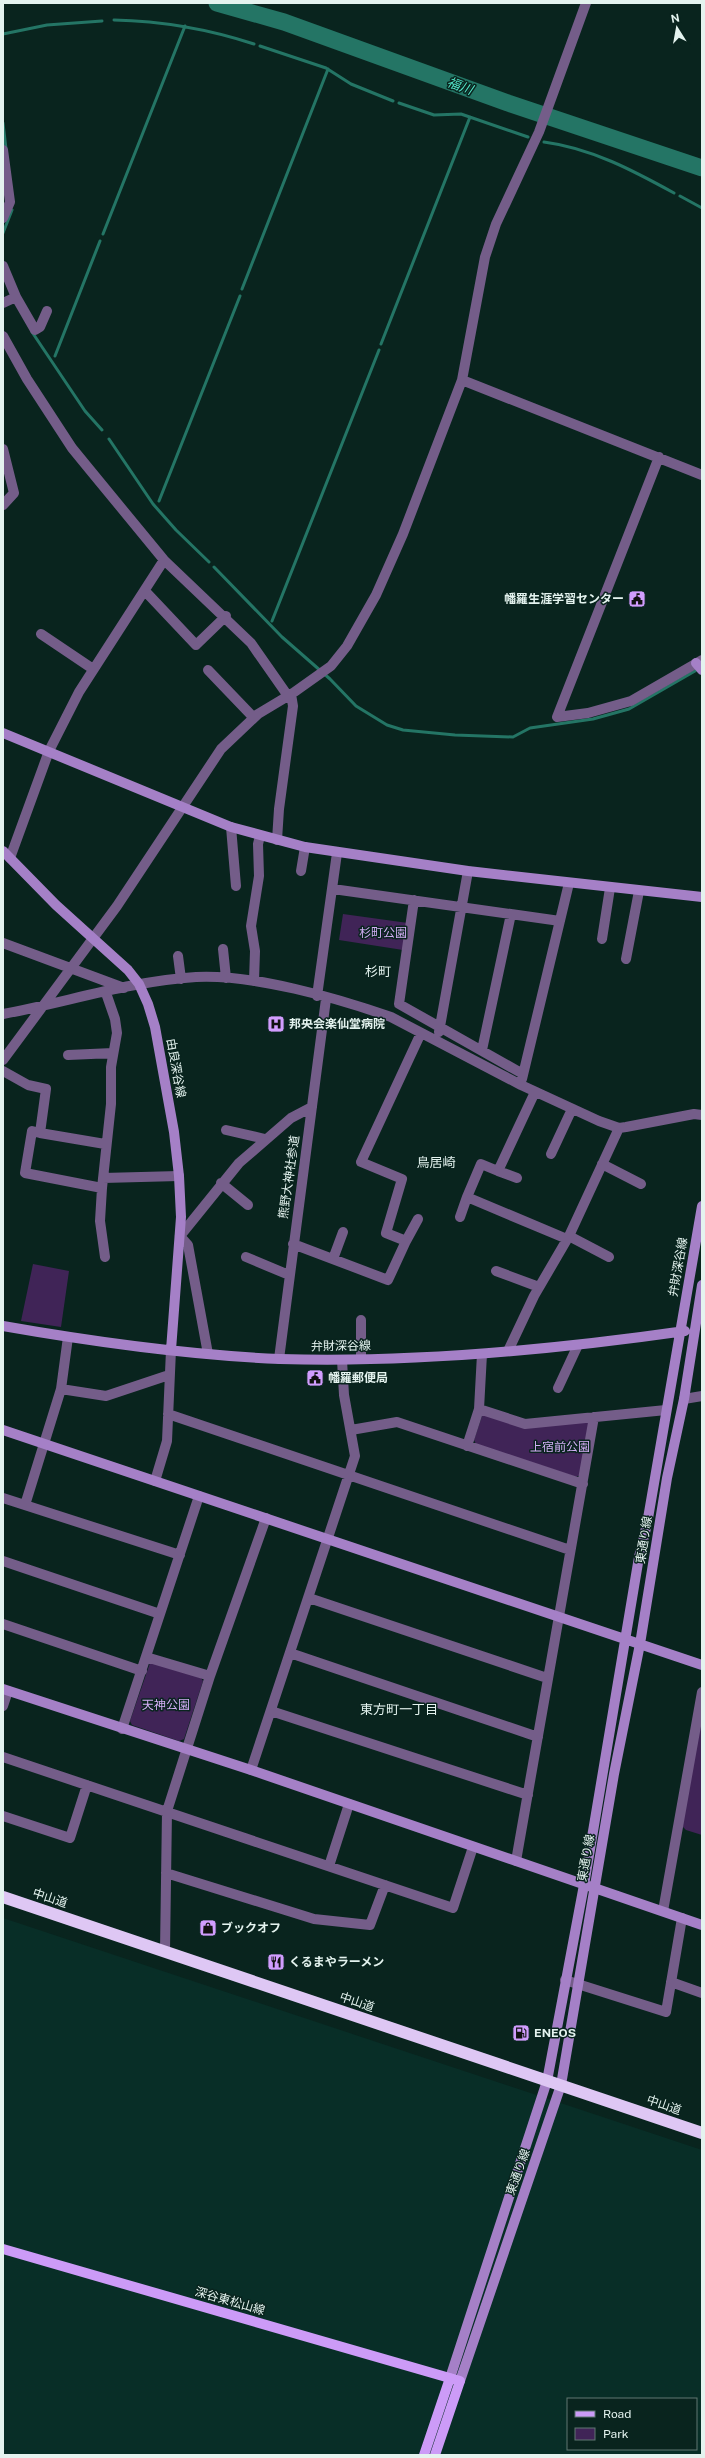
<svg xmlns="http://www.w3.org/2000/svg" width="705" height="2458" font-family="'Public Sans','Noto Sans JP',sans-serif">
<rect width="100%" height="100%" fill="#09241e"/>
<path fill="#082e27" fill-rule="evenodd" d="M3,1918L702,2150V2455H3ZM568,2399H696V2449H568Z"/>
<path fill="#402457" d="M343,914L408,923L403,950L339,940Z
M33,1264L69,1271L61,1327L21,1321Z
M486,1414L524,1427L586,1421L589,1423L580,1475L576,1477L476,1444L474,1440L482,1416Z
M154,1662L201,1678L203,1681L184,1739L179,1741L132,1725L130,1721L150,1663Z
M702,1716V1835L686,1830L682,1826Z"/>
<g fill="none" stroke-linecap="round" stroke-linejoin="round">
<path stroke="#247565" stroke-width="3" d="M114,20C162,21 208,29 254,44
M3,34L47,25L102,21
M260,46L326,68L351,84L393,101
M399,103L434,115L461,114L528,137
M3,123L6,149
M544,142C591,148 634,171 674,193
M680,196L702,208
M3,233L12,210
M103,234L185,26
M242,289L328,69
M32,332L85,411L102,430
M381,344L470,117
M55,356L100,241
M109,439L153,504L176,530L209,562
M159,501L240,296
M214,567L282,637L330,679L356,706L387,725L403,730L455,735L513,737L530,728L593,719L629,709L695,671
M272,621L379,350"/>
<path stroke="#247565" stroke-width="17" d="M217,3L284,22L508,103L702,168"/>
<path stroke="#745d89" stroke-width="10" d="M3,150L10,202L3,218
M3,266L16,297L35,330L40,327L47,311
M3,303L16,297
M3,336L27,379L72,448L90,470L164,560L251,643L288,696
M462,380L702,475
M3,449L14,493L3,505
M659,457L557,717L588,713L631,701L702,660
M145,591L196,645L226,616
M41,634L93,669
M208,670L254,718
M231,827L236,886
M277,840L279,809L293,706L291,694
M10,858L49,751L79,692L164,560
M301,871L305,847
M333,889L560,921
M414,900L399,1004L523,1074
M602,939L610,888
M3,943L124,988
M223,949L226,978
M178,956L181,979
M626,959L639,891
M254,981L255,951L251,926L259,876L258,844L260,836
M317,996L337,853
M3,1014C67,1002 131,981 196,977C253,974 337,998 391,1017L521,1085L599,1121L619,1128L626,1127L694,1114L702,1115
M439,1032L468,871
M482,1050L511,914
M68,1055L113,1053
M3,1060L117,906L221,749L258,714L293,693L331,666L347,646L376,595L403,534L462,380L485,257L496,224L539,132L586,3
M3,1071L28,1085L46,1089L40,1133L32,1131L25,1173L102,1188L100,1221L105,1257
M522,1079L569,883
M535,1092L498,1171L481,1164L467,1197L567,1239
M226,1130L265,1139
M40,1133L105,1144
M551,1154L572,1109
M602,1164L641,1184
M498,1171L517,1178
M103,1178L179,1176
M221,1183L248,1205
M102,1188L111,1104V1067L117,1033L115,1019L106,993
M460,1217L467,1197
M569,1236L609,1257
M406,1241L418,1219
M293,1244L388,1280L406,1241L386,1233L402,1179L361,1162L421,1033
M246,1257L289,1275
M333,1259L343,1232
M496,1271L539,1287
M361,1320V1359
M508,1351L534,1296L569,1236L619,1128
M208,1354L188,1245L180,1236L239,1163L291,1118L312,1107
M279,1359L326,999
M558,1388L578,1345
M61,1389L106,1396L169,1375
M684,1399L702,1396
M479,1409L525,1424L666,1410
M168,1414L570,1550
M351,1430L397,1422L583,1484
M467,1446L479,1409L482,1354
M155,1481L167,1441L171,1350
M3,1498L180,1555
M25,1505L61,1389L68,1337
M3,1561L160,1614
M309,1598L547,1678
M3,1624L142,1671
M290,1653L538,1737
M146,1657L210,1676
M3,1706L8,1691
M271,1711L528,1795
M122,1729L199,1496
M3,1757L453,1908L473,1847
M251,1770L355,1456L344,1395L342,1360
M3,1816L70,1838L87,1785
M516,1861L594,1417
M329,1866L349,1804
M166,1873L314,1919L370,1925L385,1885
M663,1911L702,1692
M165,1951L167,1811L210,1676L266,1518
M565,1980L666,2012L682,1918
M671,1982L702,1993"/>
<path stroke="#a580c7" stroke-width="10" d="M696,663L702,670
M3,733L231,827L305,847L468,871L702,897
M3,851L56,905L128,970L139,984L148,1004L155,1027L174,1132L179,1176L181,1217L171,1350
M3,1326C94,1342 187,1355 280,1359C415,1363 552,1350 685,1331
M3,1430L702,1665
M3,1689L251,1770L702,1925
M450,2378L547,2081L584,1885L639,1557L647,1524L702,1206
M460,2381L561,2085L614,1774L640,1644L667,1478L684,1399L702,1285"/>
<path stroke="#cc9bf7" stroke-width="10" d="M3,2249L460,2381L435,2455
M424,2455L450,2378"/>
<path stroke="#dec7f4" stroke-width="12" d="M3,1897L702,2133"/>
</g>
<defs>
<g id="civic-square" transform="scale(0.9)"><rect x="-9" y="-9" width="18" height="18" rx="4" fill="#d19dfe" stroke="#09241e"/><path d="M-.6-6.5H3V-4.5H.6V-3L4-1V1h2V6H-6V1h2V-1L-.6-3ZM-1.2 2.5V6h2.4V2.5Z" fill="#111"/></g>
<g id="hospital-square" transform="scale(0.9)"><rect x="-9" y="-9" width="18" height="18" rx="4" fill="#d19dfe" stroke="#09241e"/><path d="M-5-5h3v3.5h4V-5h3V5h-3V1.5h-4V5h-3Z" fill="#111"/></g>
<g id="shop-square" transform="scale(0.9)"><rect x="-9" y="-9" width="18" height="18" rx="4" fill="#d19dfe" stroke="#09241e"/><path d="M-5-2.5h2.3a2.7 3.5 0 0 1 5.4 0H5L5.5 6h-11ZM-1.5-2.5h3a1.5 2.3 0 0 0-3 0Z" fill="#111"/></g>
<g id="restaurant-square" transform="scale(0.9)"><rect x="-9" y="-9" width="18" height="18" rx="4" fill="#d19dfe" stroke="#09241e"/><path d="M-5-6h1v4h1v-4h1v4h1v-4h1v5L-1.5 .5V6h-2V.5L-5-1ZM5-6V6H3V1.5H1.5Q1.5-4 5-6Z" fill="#111"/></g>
<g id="fuel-square" transform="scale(0.9)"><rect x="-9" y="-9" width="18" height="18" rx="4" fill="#d19dfe" stroke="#09241e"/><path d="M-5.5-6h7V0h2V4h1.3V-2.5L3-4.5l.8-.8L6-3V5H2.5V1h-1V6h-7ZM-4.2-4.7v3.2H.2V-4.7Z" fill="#111"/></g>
</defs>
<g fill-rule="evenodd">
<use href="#civic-square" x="637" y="599"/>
<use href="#hospital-square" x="276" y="1024"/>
<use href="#civic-square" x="315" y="1378"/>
<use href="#shop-square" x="208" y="1928"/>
<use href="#restaurant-square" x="276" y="1962"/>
<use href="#fuel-square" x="521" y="2033"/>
</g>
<g text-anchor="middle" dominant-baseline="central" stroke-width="3" stroke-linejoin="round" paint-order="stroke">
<g font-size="12" font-weight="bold" fill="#e4f3ef" stroke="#09241e" text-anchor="start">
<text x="624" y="599" text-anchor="end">幡羅生涯学習センター</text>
<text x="289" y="1024">邦央会楽仙堂病院</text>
<text x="328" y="1378">幡羅郵便局</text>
<text x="221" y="1928">ブックオフ</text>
<text x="289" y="1962">くるまやラーメン</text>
<text x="534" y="2033">ENEOS</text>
</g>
<g font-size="12" fill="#d3aef5" stroke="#09241e">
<text x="383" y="933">杉町公園</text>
<text x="560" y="1447">上宿前公園</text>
<text x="166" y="1705">天神公園</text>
</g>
<g font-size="12" fill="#e4f3ef" stroke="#09241e">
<text transform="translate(176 1068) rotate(80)">由良深谷線</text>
<text transform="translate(289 1177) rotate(-82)">熊野大神社参道</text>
<text transform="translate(678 1267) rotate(-80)">弁財深谷線</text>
<text transform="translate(341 1346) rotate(-1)">弁財深谷線</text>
<text transform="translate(644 1540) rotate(-81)">東通り線</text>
<text transform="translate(586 1858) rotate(-80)">東通り線</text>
<text transform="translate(50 1898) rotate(18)">中山道</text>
<text transform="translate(357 2002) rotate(19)">中山道</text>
<text transform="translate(664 2105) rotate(19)">中山道</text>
<text transform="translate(518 2172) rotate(-70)">東通り線</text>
<text transform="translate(230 2301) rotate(16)">深谷東松山線</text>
</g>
<g font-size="13" font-style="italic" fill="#53e6c9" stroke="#09241e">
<text transform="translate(460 86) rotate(20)">福川</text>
</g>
<g font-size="13" fill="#e4f3ef" stroke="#09241e">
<text x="378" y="971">杉町</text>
<text x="436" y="1162">鳥居崎</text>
<text x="399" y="1709">東方町一丁目</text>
</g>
</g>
<rect width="705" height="2458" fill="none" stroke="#e4f3ef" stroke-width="8"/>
<rect x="567" y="2398" width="130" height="52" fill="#09241e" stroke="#617772"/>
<rect x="575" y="2411" width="20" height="6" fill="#cc9bf7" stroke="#617772"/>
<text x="603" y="2418" font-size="12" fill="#e4f3ef">Road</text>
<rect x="575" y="2428" width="20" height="12" fill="#402457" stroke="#617772"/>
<text x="603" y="2438" font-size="12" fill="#e4f3ef">Park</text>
<g transform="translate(677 28) rotate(349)" stroke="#09241e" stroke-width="3" paint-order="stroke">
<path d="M0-3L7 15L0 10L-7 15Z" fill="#e4f3ef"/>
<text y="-6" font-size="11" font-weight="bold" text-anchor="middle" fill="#e4f3ef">N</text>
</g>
</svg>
